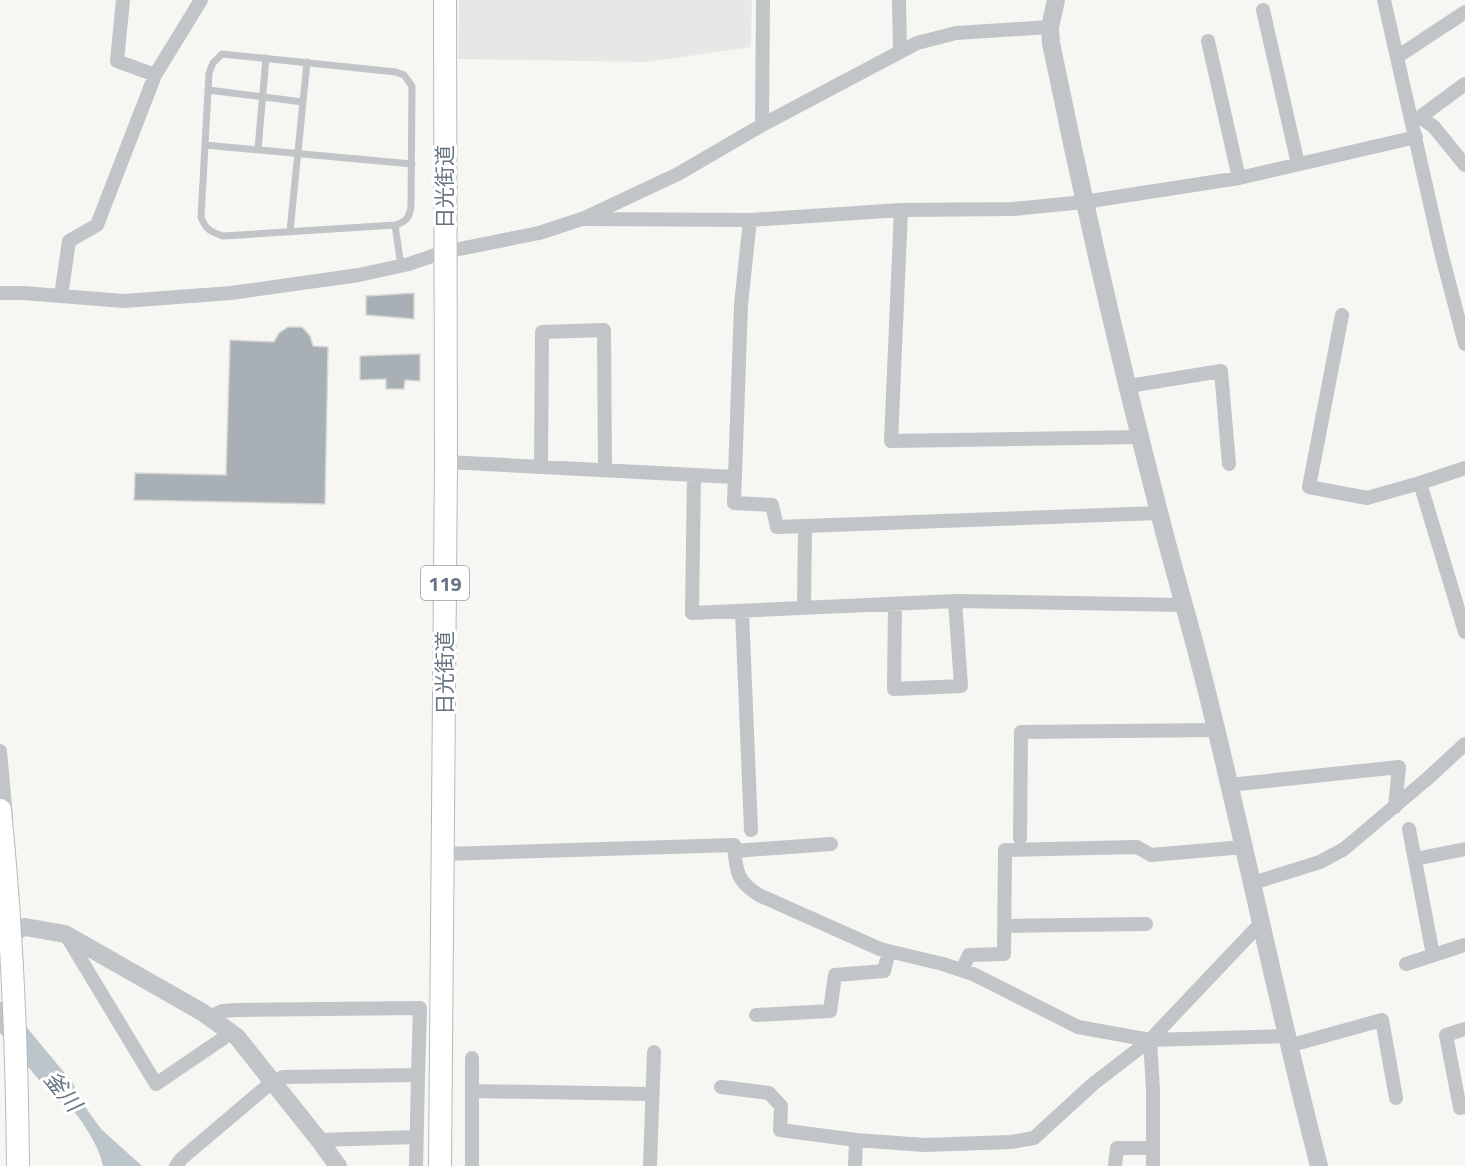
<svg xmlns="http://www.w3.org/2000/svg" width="1465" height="1166" font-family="'Titillium Web','Noto Sans JP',sans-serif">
<rect width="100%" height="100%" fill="#f6f6f3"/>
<path fill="#e6e8e6" d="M459,0H752L751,47L647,62L458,59Z"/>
<path fill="#bbc5ca" d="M51,1059L101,1129L142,1166H103C98,1135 59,1093 40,1068Z"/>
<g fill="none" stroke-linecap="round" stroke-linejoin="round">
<path stroke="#bbc5ca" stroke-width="24" d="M0,1014L63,1090"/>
</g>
<path fill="#a8b0b5" stroke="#d7d7d5" stroke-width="1.5" d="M414,293V319L366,315V296Z
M288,327H302L310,336L313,346L328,347L325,504L134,500L135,473L226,475L230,340L274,342L279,333Z
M420,354V381L405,380L404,389H386V379L360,380V356Z"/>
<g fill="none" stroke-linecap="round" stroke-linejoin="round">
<g stroke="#b6b9bc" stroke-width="24">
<path id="trunk" d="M440,1166L446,462L445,0"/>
</g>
<path stroke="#c1c5c8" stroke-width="7" d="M222,54L396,72L404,75L412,86L411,207C409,218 406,222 395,225L223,236C211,232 205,229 201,217L209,73L213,63Z
M208,90L303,102
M205,145L412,164
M258,149L266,58
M395,225L401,266
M290,231L307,62"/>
<path stroke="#c1c5c8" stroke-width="14" d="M123,0L117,61L155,75
M899,0L900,52
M1384,0L1441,252L1465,344
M1263,10L1298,164
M1208,41L1239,178
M1397,57L1465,12
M1420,117L1434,127L1465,165
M1412,123L1465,84
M762,125L763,0
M901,210L891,441L1141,437
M585,219L750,220L901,210L1014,209L1084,202L1239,178L1416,137
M750,220L741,305L734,503L772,505L777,527L1159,513
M0,293H23L124,301L231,293L359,275L409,264L444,252L539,233L582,219L678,174L762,125L917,43L956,33L1050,27
M61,296L69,241L97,225L155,75L201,0
M1342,315L1309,487L1367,498L1420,483L1465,632
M1129,386L1221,371L1229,464
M446,462L734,477
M541,467L542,332L604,330L605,470
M694,475L692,613L955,601L1184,605
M1420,483L1465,468
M895,604L894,689L961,686L955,601
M804,607L805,526
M742,611L751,830
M0,751L6,818
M1229,785L1399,767L1395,807
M1409,829L1433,955
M1020,838L1021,732L1216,730
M734,851L831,844
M443,854L734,845C736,870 736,881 759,895L880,949L943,964L973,974L1078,1027L1150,1040L1286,1036
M1415,859L1465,849
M1253,883L1320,862L1344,849L1427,779L1465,744
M1004,926L1146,924
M66,935L156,1084L231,1033
M1406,964L1465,945
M962,970L969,955L1004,954L1005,850L1137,847L1151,855L1244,847
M756,1015L830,1011L835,975L884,971L889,951
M1465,1029L1446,1035L1460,1108L1465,1107
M1150,1040L1153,1090V1166
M1288,1046L1382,1020L1396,1098
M472,1058V1166
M721,1087L769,1093L781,1106L780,1130L856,1140
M472,1091L652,1094
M319,1140L416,1137
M176,1166L181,1159L272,1082L283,1077L418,1075L420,1008L236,1010L222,1011L210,1017
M416,1166L418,1075
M650,1166L654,1052
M855,1166L856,1140L925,1145L1011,1142L1034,1138L1093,1084L1150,1040L1261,923
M1115,1166L1117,1148H1153"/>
<path stroke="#c1c5c8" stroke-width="18" d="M1056,0L1050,27L1051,43C1083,200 1119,357 1159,512C1173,568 1190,624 1204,680C1245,842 1277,1005 1319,1166
M0,937L25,927L65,934L202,1012L237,1037L319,1140L338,1166"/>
<use href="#trunk" stroke="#fff" stroke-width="22"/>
<g stroke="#b6b9bc" stroke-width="24" stroke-linecap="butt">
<path id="trunk-bridge" d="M0,810C12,929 17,1047 18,1166"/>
</g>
<use href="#trunk-bridge" stroke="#fff" stroke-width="22"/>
</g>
<g text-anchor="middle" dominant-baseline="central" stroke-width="6" stroke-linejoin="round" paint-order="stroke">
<rect fill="#fff" stroke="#949ea8" stroke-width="1.5" x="421" y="566" width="48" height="34" rx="4.5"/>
<g font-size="20" font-weight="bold" fill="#667483">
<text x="445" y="583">119</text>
</g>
<g font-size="21" fill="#667483" stroke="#fff">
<text transform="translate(444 187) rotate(-90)">日光街道</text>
<text transform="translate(444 673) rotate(-90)">日光街道</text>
</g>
<g font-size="22" font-style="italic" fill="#62767f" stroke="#fff">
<text transform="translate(63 1091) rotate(51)">釜川</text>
</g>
</g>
</svg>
